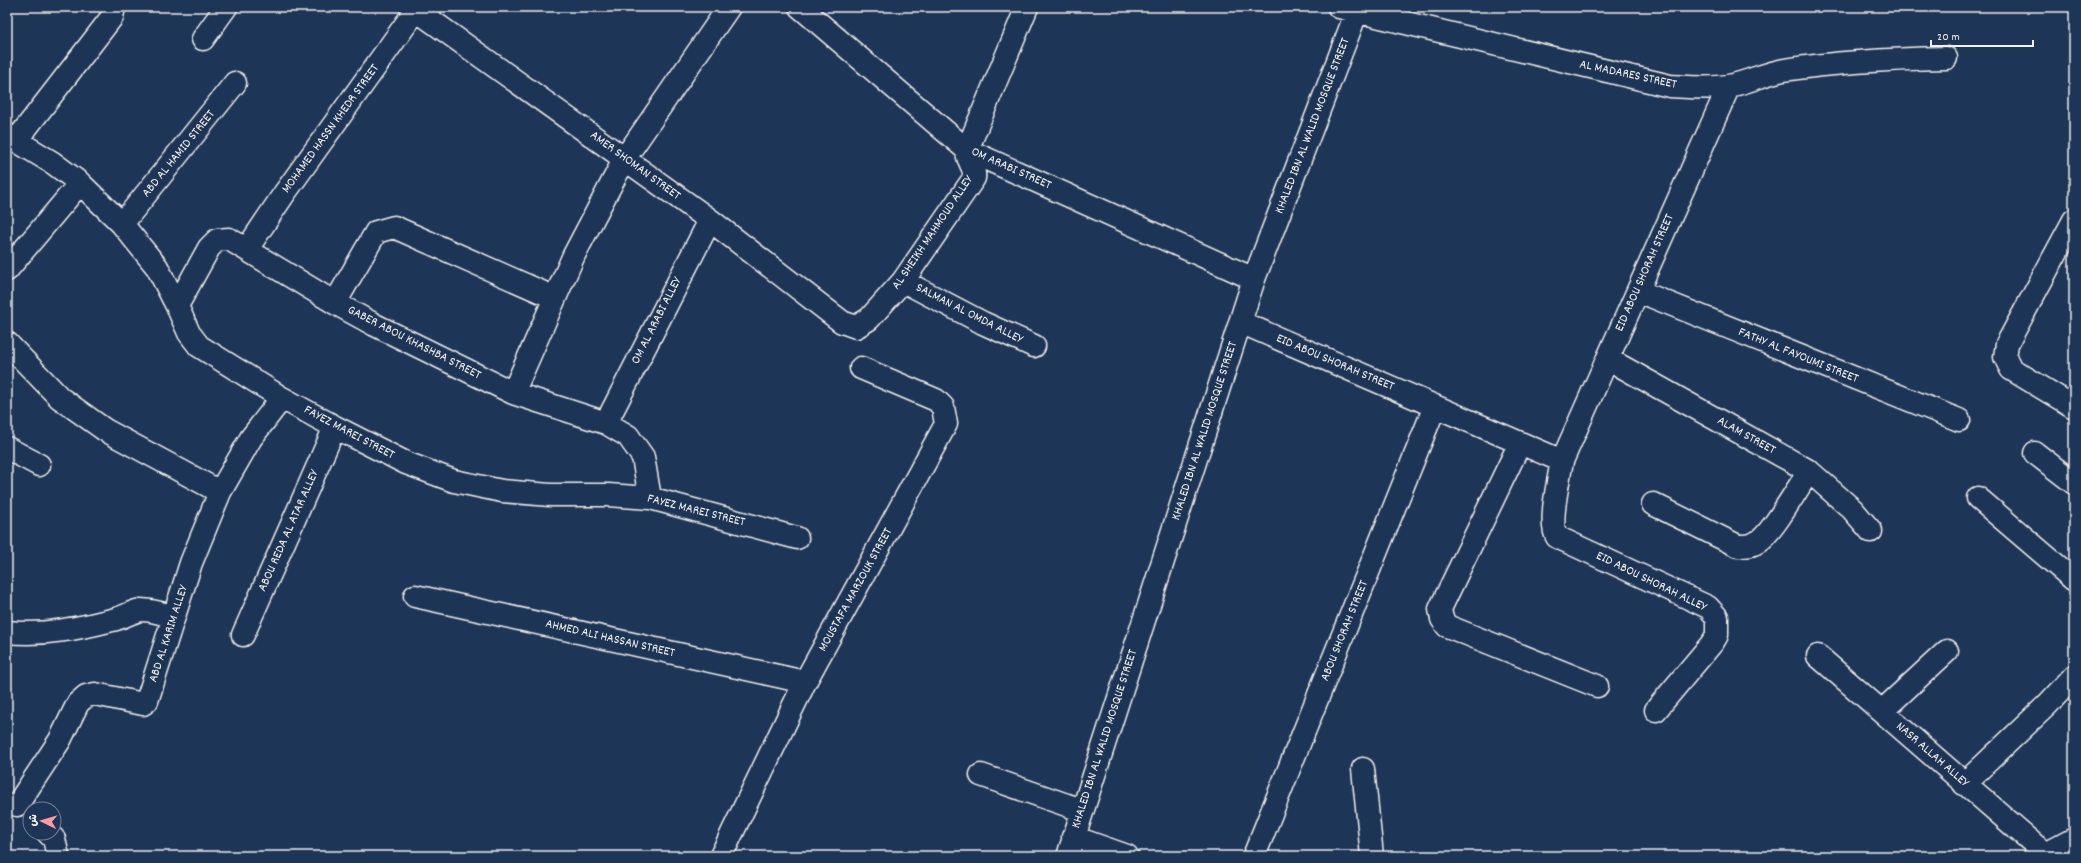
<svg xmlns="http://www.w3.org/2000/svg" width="2081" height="863" font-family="Dekko,'Playpen Sans Arabic',sans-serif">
<rect width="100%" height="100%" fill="#1d3557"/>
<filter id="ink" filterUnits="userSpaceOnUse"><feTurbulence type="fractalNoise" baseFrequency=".025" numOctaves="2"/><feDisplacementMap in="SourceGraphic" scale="8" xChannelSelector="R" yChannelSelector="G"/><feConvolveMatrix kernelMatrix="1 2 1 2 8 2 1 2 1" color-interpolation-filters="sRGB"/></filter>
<g filter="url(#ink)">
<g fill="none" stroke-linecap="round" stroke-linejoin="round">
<g stroke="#f4f1e8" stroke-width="25">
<path id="minor" d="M412,7L710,220L842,322L856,327L869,319L903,281L974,178C976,166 966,161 967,150L1027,7
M800,7L967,150L1254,279
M1339,7L1670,86C1689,87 1708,89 1728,86C1747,83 1765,73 1784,70C1837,62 1891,59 1946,58
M203,39L226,7
M7,135L53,163L80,183L122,224L157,267L177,306L189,333L199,346L282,398L335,427L406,463L454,481L502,491L550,495H608L650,498L797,538
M16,141L112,17L114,7
M2074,220L2007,344L2005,357L2011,369L2074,407
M122,224L235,83
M247,249L284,194L416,10
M7,270L80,183
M903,281L983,323L1034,346
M1638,291L1959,420
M335,303L376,232L394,227L555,298
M177,306L209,248L217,240L229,239L335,303L375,325L513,393L606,423L628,436L643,457L650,498
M1240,322L1562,461
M7,343L60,398L105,430L220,492
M1608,359L1809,471L1852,509L1871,531
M513,393L574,255L625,158L729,7
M606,423L710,220
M1520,443L1440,609L1442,619L1447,626L1597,686
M7,448L39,465
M2035,453L2074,483
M1978,498L2074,580
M1653,504L1738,546C1746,546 1752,546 1759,541C1772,533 1799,486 1809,471
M415,596L805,682
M7,632C44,636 80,628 116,619C124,617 133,611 141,610C153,610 164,614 174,617
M243,635L335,427
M1818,656L2046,854
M1656,710L1713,642L1717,635V617L1708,607L1557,537C1548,524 1559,478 1562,461L1729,86
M1882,711L1947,651
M1363,769L1372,856
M981,775L1081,810
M1964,784L2047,705L2074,676
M17,805L60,740L78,703L86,696L95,694L143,704L147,701L191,563L220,492L251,438L282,398
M48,833L54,839L58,856
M1073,837L1127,856
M721,856L805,682L946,424L943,407L936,400L861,368
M1068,856L1254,279L1357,11
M1254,856L1435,406
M2042,856L2074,839"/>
</g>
<use href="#minor" stroke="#1d3557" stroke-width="22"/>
</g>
</g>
<g text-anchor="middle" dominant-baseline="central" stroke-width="4" stroke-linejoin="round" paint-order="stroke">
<g font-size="13" fill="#f4f1e8" stroke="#1d3557">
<text transform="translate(1628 75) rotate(12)">AL MADARES STREET</text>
<text transform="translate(1313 126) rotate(-69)">KHALED IBN AL WALID MOSQUE STREET</text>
<text transform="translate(331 129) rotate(-54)">MOHAMED HASSN KHEDR STREET</text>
<text transform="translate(179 154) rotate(-51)">ABD AL HAMID STREET</text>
<text transform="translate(635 166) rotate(36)">AMER SHOMAN STREET</text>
<text transform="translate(1011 169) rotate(24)">OM ARABI STREET</text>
<text transform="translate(933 233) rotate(-56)">AL SHEIKH MAHMOUD ALLEY</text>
<text transform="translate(1645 273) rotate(-66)">EID ABOU SHORAH STREET</text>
<text transform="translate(969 314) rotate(27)">SALMAN AL OMDA ALLEY</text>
<text transform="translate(657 321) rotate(-63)">OM AL ARABI ALLEY</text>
<text transform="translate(414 343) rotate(27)">GABER ABOU KHASHBA STREET</text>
<text transform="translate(1798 356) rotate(22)">FATHY AL FAYOUMI STREET</text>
<text transform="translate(1335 363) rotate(23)">EID ABOU SHORAH STREET</text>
<text transform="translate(1205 431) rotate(-72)">KHALED IBN AL WALID MOSQUE STREET</text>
<text transform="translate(349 433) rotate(28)">FAYEZ MAREI STREET</text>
<text transform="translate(1746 436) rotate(29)">ALAM STREET</text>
<text transform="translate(696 511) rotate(14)">FAYEZ MAREI STREET</text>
<text transform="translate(289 531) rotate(-66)">ABOU REDA AL ATAR ALLEY</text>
<text transform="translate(1651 582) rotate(26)">EID ABOU SHORAH ALLEY</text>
<text transform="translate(856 590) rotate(-61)">MOUSTAFA MARZOUK STREET</text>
<text transform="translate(1345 631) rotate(-68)">ABOU SHORAH STREET</text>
<text transform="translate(169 634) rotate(-72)">ABD AL KARIM ALLEY</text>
<text transform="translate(610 639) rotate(13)">AHMED ALI HASSAN STREET</text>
<text transform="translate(1105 739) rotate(-72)">KHALED IBN AL WALID MOSQUE STREET</text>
<text transform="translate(1932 755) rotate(41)">NASR ALLAH ALLEY</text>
</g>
</g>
<rect width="2081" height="863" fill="none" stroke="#1d3557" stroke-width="24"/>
<rect x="12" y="12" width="2057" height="839" fill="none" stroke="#f4f1e8" stroke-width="1.5" filter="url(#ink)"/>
<g transform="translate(42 821) rotate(275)"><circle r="19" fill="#1d3557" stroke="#738091"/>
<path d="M0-3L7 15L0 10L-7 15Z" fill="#ff9aa2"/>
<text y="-6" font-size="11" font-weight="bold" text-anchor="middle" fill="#f4f1e8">ش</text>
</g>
<path d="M1931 40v6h102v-6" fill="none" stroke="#f4f1e8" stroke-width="2"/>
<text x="1937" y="40" font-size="12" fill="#f4f1e8" stroke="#1d3557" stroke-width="3" paint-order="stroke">20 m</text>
</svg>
